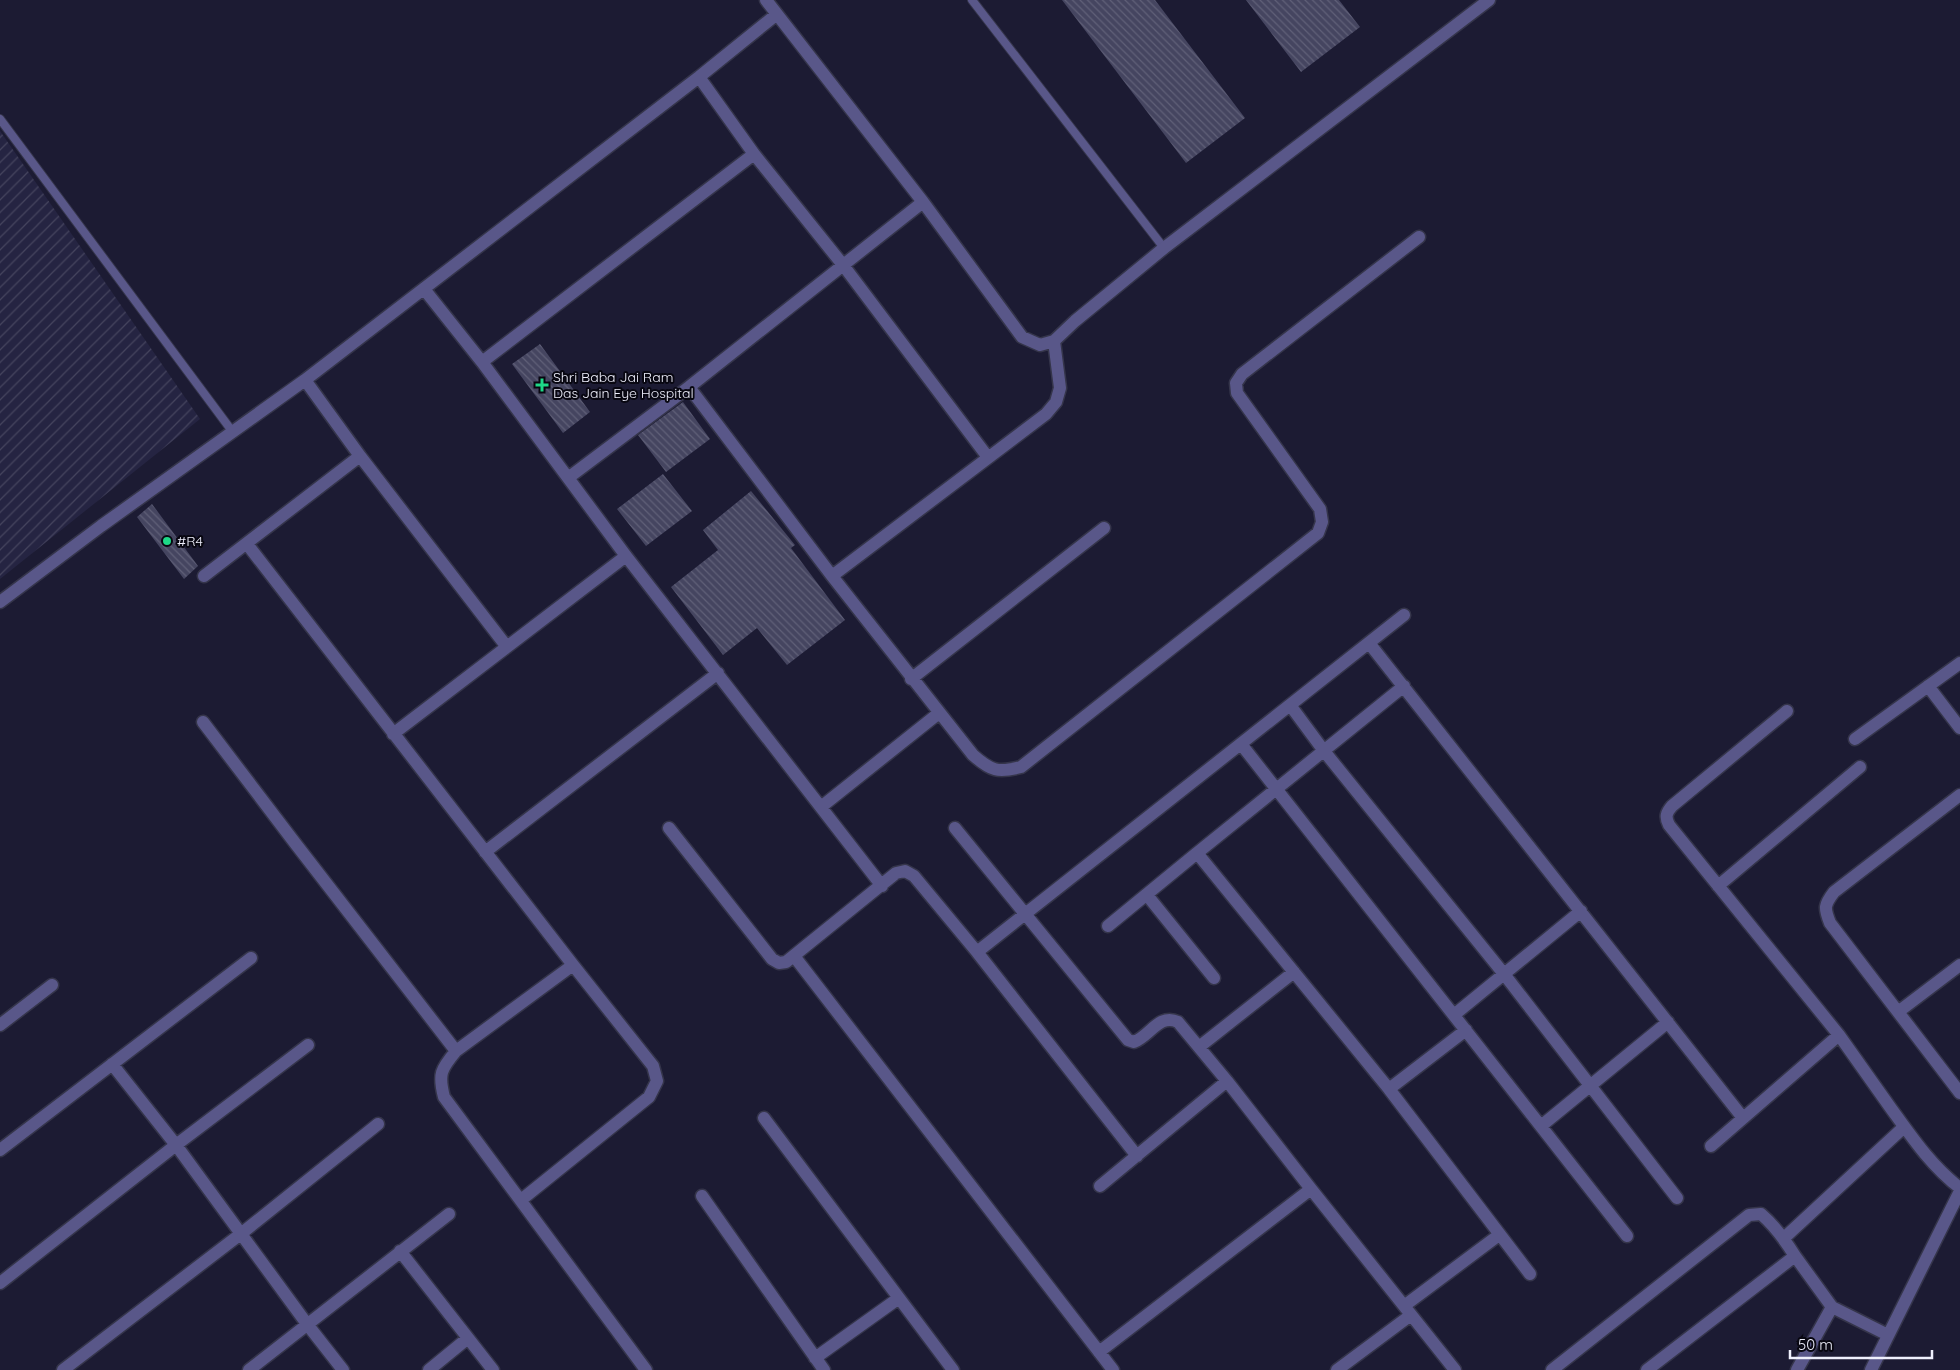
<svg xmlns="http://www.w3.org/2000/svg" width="1960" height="1370" font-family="Quicksand,sans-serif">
<defs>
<pattern id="industrial-furrows" width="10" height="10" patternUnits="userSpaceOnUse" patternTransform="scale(1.25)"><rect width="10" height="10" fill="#252442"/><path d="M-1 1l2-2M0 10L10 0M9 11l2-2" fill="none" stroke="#45445e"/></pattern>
<pattern id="building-back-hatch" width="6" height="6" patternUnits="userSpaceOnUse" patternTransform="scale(1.25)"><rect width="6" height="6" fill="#454560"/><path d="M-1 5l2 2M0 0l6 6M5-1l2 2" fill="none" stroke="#606078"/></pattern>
</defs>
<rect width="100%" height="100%" fill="#1c1b33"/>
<path fill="url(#industrial-furrows)" d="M0,131L200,419L0,579Z"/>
<path fill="url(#building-back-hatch)" d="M1062,0H1155L1245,118L1186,163Z
M1246,0H1339L1360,27L1301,72Z
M540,344L590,412L563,433L512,364Z
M683,402L710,439L666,472L638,435Z
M663,474L692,511L646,546L617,509Z
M751,491L795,545L791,548L845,620L787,665L757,628L723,655L671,587L718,550L703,530Z
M152,504L198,566L184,579L137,517Z"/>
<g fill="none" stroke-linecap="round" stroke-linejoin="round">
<g stroke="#35354b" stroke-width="10">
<path id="lane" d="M972,0L1164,248
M0,119L232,431"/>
</g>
<g stroke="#35354b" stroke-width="15">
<path id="street" d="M766,0L923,202L1022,337L1040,345L1054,341L1075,321L1164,248L1489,0
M699,77L754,154L843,265L987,456
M424,289L482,362L626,556L882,886
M482,362L754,154
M305,380L360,456L507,647
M689,387L832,576L973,755C991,771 998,773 1021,767L1318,533L1322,522L1320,509L1237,393L1236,383L1242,374L1419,237
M568,478L689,387L923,202
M247,544L573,965L653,1066L657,1081L649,1097L521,1200
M204,576L360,456
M832,576L1046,414L1056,402L1060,388L1054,341
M0,602L101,526L305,380L699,77L777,14
M1369,643L1743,1118
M911,679L1104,528
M1928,686L1960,728
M1290,705L1324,751L1504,974L1677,1198
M1787,711L1672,806C1666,813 1665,817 1669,825L1839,1035
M203,722L295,843L456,1051
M393,734L626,556
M1855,739L1960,663
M1241,744L1627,1236
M1960,795L1834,892C1824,905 1824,908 1830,923L1960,1093
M821,807L939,713
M669,828L772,959L779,963L786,962L896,873L905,871L914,876L977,952L1137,1156
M955,828L1128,1040L1134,1042C1150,1036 1159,1013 1178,1022L1227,1081L1311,1189L1455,1370
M485,852L718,673
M1197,853L1404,686
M1718,886L1860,767
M1147,895L1214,978
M1108,926L1197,853L1389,1089L1530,1274
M977,952L1404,615
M794,956L1113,1370
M573,965L456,1051C441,1069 438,1074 444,1097L646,1370
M1898,1012L1960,965
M1454,1015L1581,911
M0,1025L52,985
M1199,1047L1294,972
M112,1064L176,1145L307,1324L343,1370
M1389,1089L1466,1030
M764,1118L953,1370
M1541,1126L1668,1022
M1711,1146L1839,1035C1856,1059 1873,1083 1890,1107C1911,1136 1931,1166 1960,1188
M0,1150L251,958
M1100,1186L1227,1081
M702,1196L824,1370
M1784,1238L1904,1127
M400,1251L493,1370
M0,1283L176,1145L308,1045
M1404,1306L1499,1235
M1099,1352L1311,1189
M815,1358L899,1298
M63,1370L242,1233L378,1124
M249,1370L449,1214
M429,1370L468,1338
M1337,1370L1411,1315
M1552,1370L1749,1215L1761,1214C1775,1226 1785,1240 1795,1256
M1647,1370L1795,1256L1832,1307
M1797,1370L1832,1307L1888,1335
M1871,1370L1960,1191"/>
</g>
<use href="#lane" stroke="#595789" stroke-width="8"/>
<use href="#street" stroke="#595789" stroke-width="12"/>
</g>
<g fill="#1ed887" stroke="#080711" stroke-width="2">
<path d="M539.5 377.5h5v5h5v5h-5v5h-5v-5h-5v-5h5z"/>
<circle cx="167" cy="541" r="5"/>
</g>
<g text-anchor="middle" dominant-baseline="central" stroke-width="4" stroke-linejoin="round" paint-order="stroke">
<g font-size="14" fill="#eff0fd" stroke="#080711" text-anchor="start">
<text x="553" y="377">Shri Baba Jai Ram<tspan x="553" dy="16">Das Jain Eye Hospital</tspan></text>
<text x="177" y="541">#R4</text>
</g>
</g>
<path d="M1790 1350v8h142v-8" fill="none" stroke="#eff0fd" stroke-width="2.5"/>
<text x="1798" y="1350" font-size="15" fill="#eff0fd" stroke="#080711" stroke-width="4" paint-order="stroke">50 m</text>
</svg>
